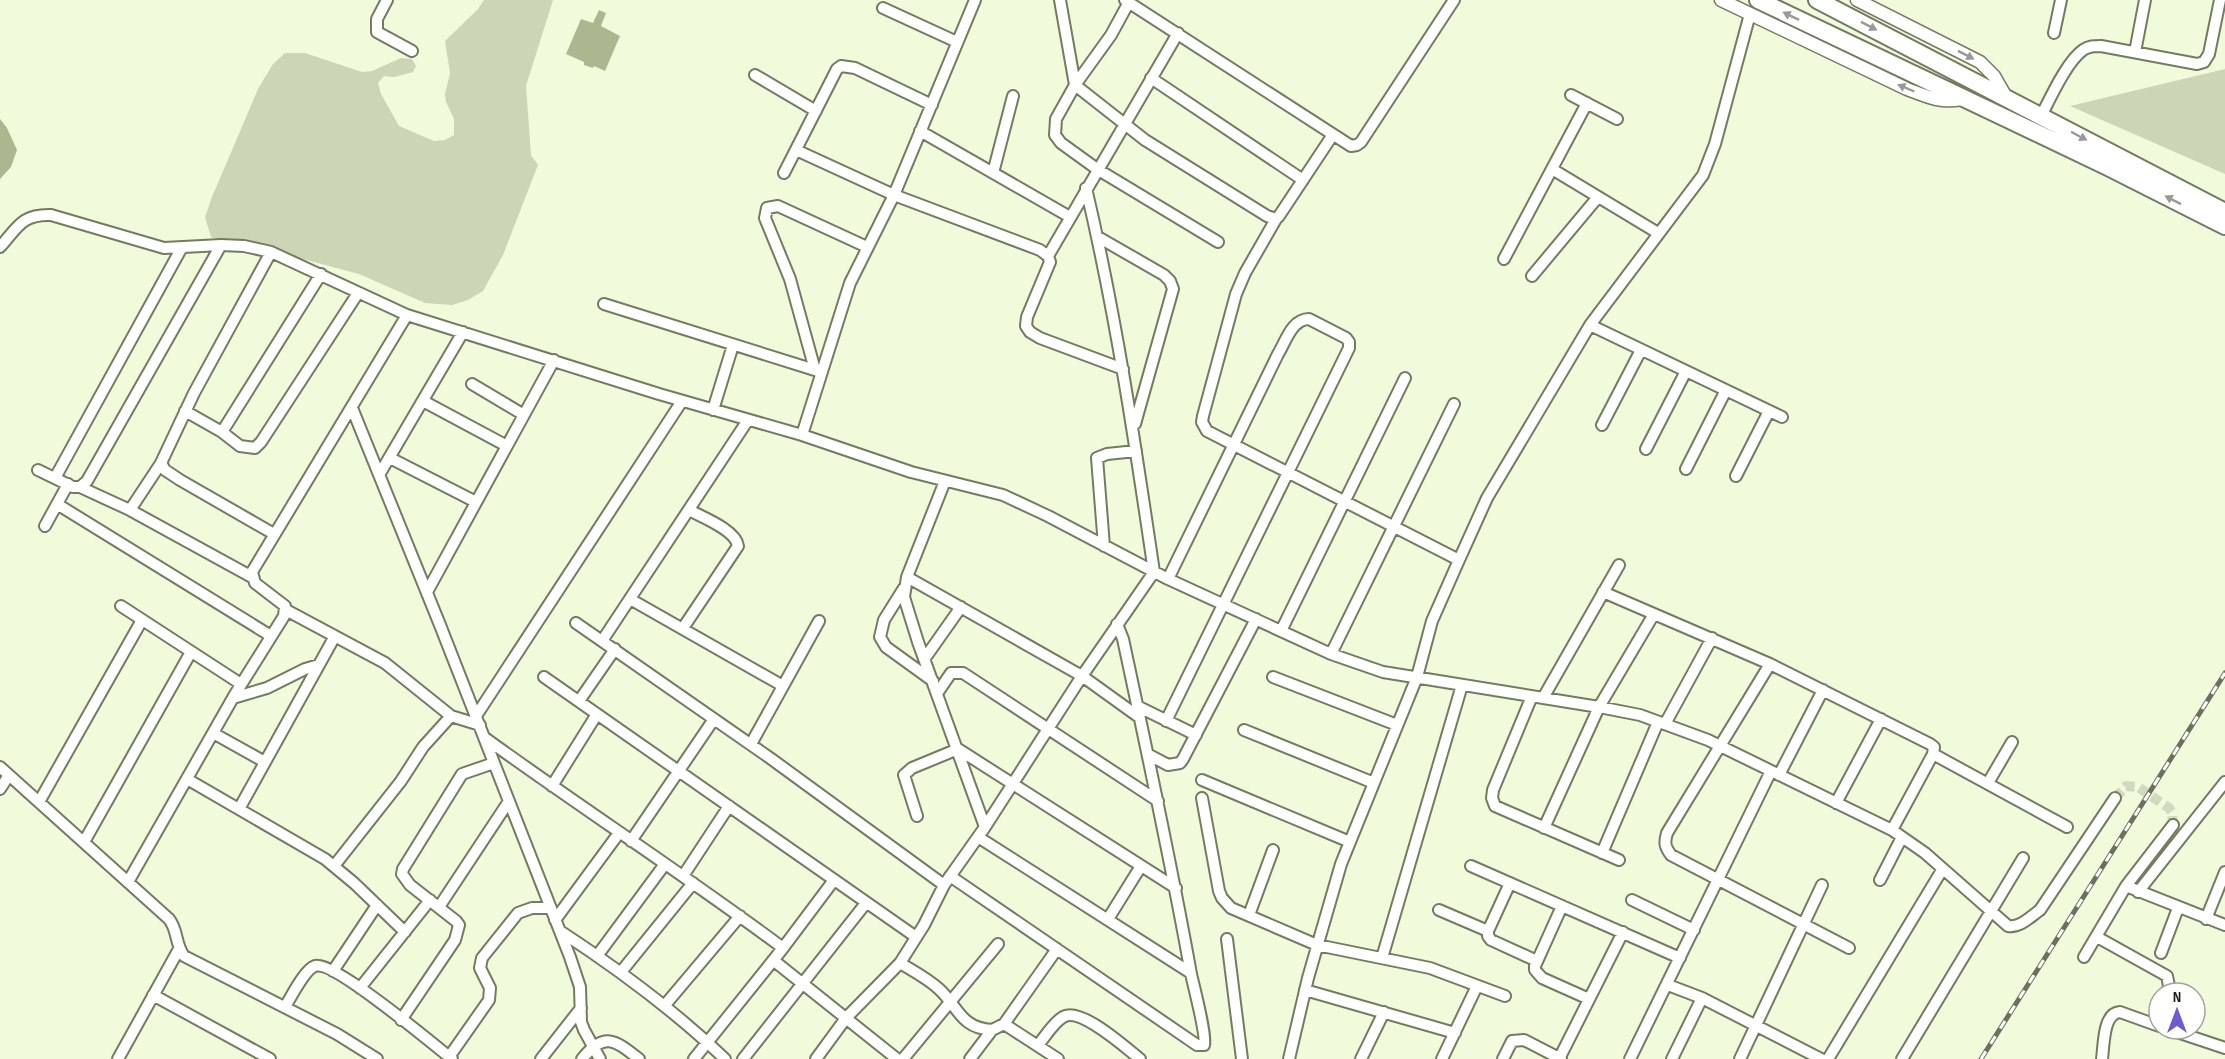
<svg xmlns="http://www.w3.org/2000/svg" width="2225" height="1059" font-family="'Sofia Sans Condensed',sans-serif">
<rect width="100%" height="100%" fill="#f1fbdc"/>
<path fill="#ccd6b6" d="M484,0H553L526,86L531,155L538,165L503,255L483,291L468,300L452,305L425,303L359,274L299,258L272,246L240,241L226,242L211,237L205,217L212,197L258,89L273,64L285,53H305L362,72L372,71L401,58L412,59L416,66L413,72L394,77L384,76L378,83L381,94L399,126L434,141L445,140L454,135V119L446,102L445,94L450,73L445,41L478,9Z
M2225,69V174L2070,106Z"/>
<path fill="#abb88f" d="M599,10L606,13L601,26L620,36L605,71L594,66L593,68L584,65V62L566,54L581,19L593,23Z
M0,119L7,128L17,150L11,167L0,179Z"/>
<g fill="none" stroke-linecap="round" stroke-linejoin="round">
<path stroke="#d1dabe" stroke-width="10" stroke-dasharray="10 5" stroke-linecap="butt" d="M2115,798L2126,786L2138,787L2169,808L2172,812L2173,825"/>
<g stroke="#737b60" stroke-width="14">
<path id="minor" d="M387,0L377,19V32L412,51
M1060,0L1075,85L1145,140L1267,216L1276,219L1279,216L1332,136
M1125,0L1351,146L1357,145L1361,142L1454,0
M1129,2L1111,35L1075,85L1056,119L1055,135L1061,143L1097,169L1218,242
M883,8L957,42
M2054,33L2061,0
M2135,52L2145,0
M755,75L816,111
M1151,78L1303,180
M1571,95L1617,119
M2041,116C2050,99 2067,61 2083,50C2089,46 2094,46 2101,46L2197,64L2204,62L2209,54L2220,0
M920,131L1070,217
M796,150L894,195L1040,250L1048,256L1050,262L1027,317L1026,326L1030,332L1040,338L1123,369
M1552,169L1658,233
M784,173L837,69L841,66L855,68L932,105
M993,173L1013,96
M1276,219L1245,273L1236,294L1203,416L1202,422L1207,431L1459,560
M1098,237L1164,275L1170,281L1173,289L1135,424
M0,247C18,227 22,214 51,215L164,248L221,245L244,246L271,252L407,315L659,394L802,435L911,472L1003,495L1048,516L1168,579L1331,654L1383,672L1599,707L1640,715L1708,740L1892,830L1925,853L2008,926C2020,928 2030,917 2040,910L2115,798
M271,252L194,393L161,463L165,470L180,480L274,534
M1048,256L1178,33
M1504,259L1587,103
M1532,276L1598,197
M604,304L818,371
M1590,325L1782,417
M815,370L790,279L765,218L767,208L778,206L867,247
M472,384L524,415
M423,401L507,446
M352,408L440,625L570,957L580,987L581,1022L584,1030L600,1059
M713,410L733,345
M185,411L222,432L240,446L255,448L261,442L358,293
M1602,425L1641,350
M222,432L321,274
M802,435L850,283L894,195L975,0
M1646,449L1686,371
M390,458L476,502
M1686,469L1726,390
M38,470L73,487H80L87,481L221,245
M379,475L463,332
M1736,476L1769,411
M55,478L181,249
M945,481L907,577L904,597L918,642L985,827L1082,676L1154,572C1135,443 1116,315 1086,188
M80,487L130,510L252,577
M57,504L271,636
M130,510L161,463
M45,526L68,484
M1104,546L1097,458L1107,454L1136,451
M907,577L1082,676L1139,717
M904,588L884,620L880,637L886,647L933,681
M427,592L554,360
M1603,592L1770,664L1930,744L1934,747L1933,754
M630,599L783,686
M121,606L241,684
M286,610L385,663L451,716L480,725
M576,623L770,758L944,885
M683,628L738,546C736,530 702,517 689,510
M1281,631L1405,378
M602,641L748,420
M1331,654L1454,404
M925,658L961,607
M1770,664L1667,833C1664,843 1665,847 1671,855L1849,948
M544,677L916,937
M1273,677L1397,725
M938,692L951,673H963L1158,801
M1532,696L1493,790L1492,798L1495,806L1619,860
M233,698L267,688L305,669L319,665
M1543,698L1619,565
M579,701L615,649
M1137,706L1196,735
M476,716L682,401
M1166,721L1349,348V342L1346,338L1309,319C1292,319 1286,341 1278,354L1168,579
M1665,724L1712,638
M1244,730L1374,783
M213,733L265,762
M485,738C583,809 685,875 783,948
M751,744L819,621
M1149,755L1168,765L1180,763L1183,759L1256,619
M0,767L169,919C178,930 175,944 184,956L337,1034L377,1059
M1779,775L1823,690
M187,779L325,859L354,883L405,932
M1202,780L1350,842
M1988,783L2012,742
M552,786L597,714
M0,789L9,775
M1202,798L1219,891L1222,898L1231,908L1317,945L1430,968L1505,996
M39,802L142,620
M1836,803L1881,719
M239,809L335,636
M917,816L904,775L912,768L958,749L1176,888
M1544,828L1599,707L1654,614
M1892,830L1933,754L2067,827
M978,837L1191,973
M631,841L714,719
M84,842L191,652
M1602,853L1658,722
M334,866L401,781L423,747L451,716
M1471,866L1680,958
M683,876L729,806
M950,876L1197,1045H1204C1207,1037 1194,987 1191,974C1171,862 1147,751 1123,639L1117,624
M1880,880L1902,837
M128,882L234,696L284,616L285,606L255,583L252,572L407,315
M2126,886L2173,825
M2138,892L2225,782
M1632,900L1694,930
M1562,906L1535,966V970L1542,978L1589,999
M439,907L509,801
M1439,910L1488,931L1510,883
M1249,915L1273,850
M1108,919L1141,866
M2206,919L2225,872
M555,920L619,833
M560,931C618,969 674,1010 725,1059
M1488,931V936L1491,940L1537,961
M2097,937L2167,976L2169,986L2167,993
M1227,939L1242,1059
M2161,953L2178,908
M597,956L665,864
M2084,957L2126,886L2225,925
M1382,958L1462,685
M773,960L897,1059
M900,963C913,971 927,978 939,989C958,1006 960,1028 992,1030L1004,1024L1057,949
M333,971L377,905
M621,972L693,883
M1668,985L1702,998L1821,1059
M360,988L430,900
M1305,990L1455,1033
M153,995L270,1059
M665,1005L740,916
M285,1007C291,997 305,969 315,966C333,960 433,1044 452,1059
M401,1020L455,940L459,925L456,921L410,885L402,874L403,869L462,774L494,763
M1004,1024L1058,1059
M2168,1029L2225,1048
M1038,1045C1045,1037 1053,1023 1063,1017C1080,1006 1126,1048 1140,1059
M449,1057L489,1000L490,988L480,968L482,958L518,913L532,908H551
M118,1059L179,949
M541,1059L581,1008
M582,1059C604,1031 615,1040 639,1059
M694,1059L783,948L834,880
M743,1059L866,903
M816,1059L846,1018L900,963L924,925L944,885L985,827
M903,1059L998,944
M970,1059L992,1030
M1289,1059L1308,978L1341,864L1417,677L1432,621L1459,560L1487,498L1590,325L1703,175L1715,144L1750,14
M1361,1059L1384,1012
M1442,1059L1477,986
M1503,1059L1512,1041L1524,1040L1561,1059
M1559,1059L1623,932
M1630,1059L1771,771
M1672,1059L1702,998
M1740,1059L1822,885
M1828,1059L1942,870
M1902,1059L2023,858
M2102,1059C2104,1045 2103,1013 2120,1012L2159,1026"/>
</g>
<g stroke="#737b60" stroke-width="15">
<path id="tertiary" d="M1721,0L1907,89C1928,97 1940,103 1962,99
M1857,0L1980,62L1994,76L2006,97"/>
</g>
<g stroke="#737b60" stroke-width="20">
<path id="trunk" d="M1758,0L2108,167L2225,226
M1817,0L2225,212"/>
</g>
<use href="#minor" stroke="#fff" stroke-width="10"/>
<use href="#tertiary" stroke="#fff" stroke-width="12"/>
<use href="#trunk" stroke="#fff" stroke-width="16"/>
<g stroke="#6c715f" stroke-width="5">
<path id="rail" d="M1981,1059L2225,673"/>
</g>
<use href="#rail" stroke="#fff" stroke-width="3" stroke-dasharray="9" stroke-linecap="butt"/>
</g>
<defs><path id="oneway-solid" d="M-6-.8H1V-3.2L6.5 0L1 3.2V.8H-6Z" transform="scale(1.5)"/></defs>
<g fill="#999a95">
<use href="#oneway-solid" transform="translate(1791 16) rotate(-154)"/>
<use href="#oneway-solid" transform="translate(1869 26) rotate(27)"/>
<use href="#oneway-solid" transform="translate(1966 55) rotate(27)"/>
<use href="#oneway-solid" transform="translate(1906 88) rotate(-157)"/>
<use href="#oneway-solid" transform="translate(2079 136) rotate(28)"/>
<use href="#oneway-solid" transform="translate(2173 200) rotate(-153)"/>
</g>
<g transform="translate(2177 1011)"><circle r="28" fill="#ffffff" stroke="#a4a5a1" stroke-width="1.5"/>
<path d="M0-4.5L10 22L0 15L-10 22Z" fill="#705ad4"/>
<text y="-9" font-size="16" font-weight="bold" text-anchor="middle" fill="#1c1f14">N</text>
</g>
</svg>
